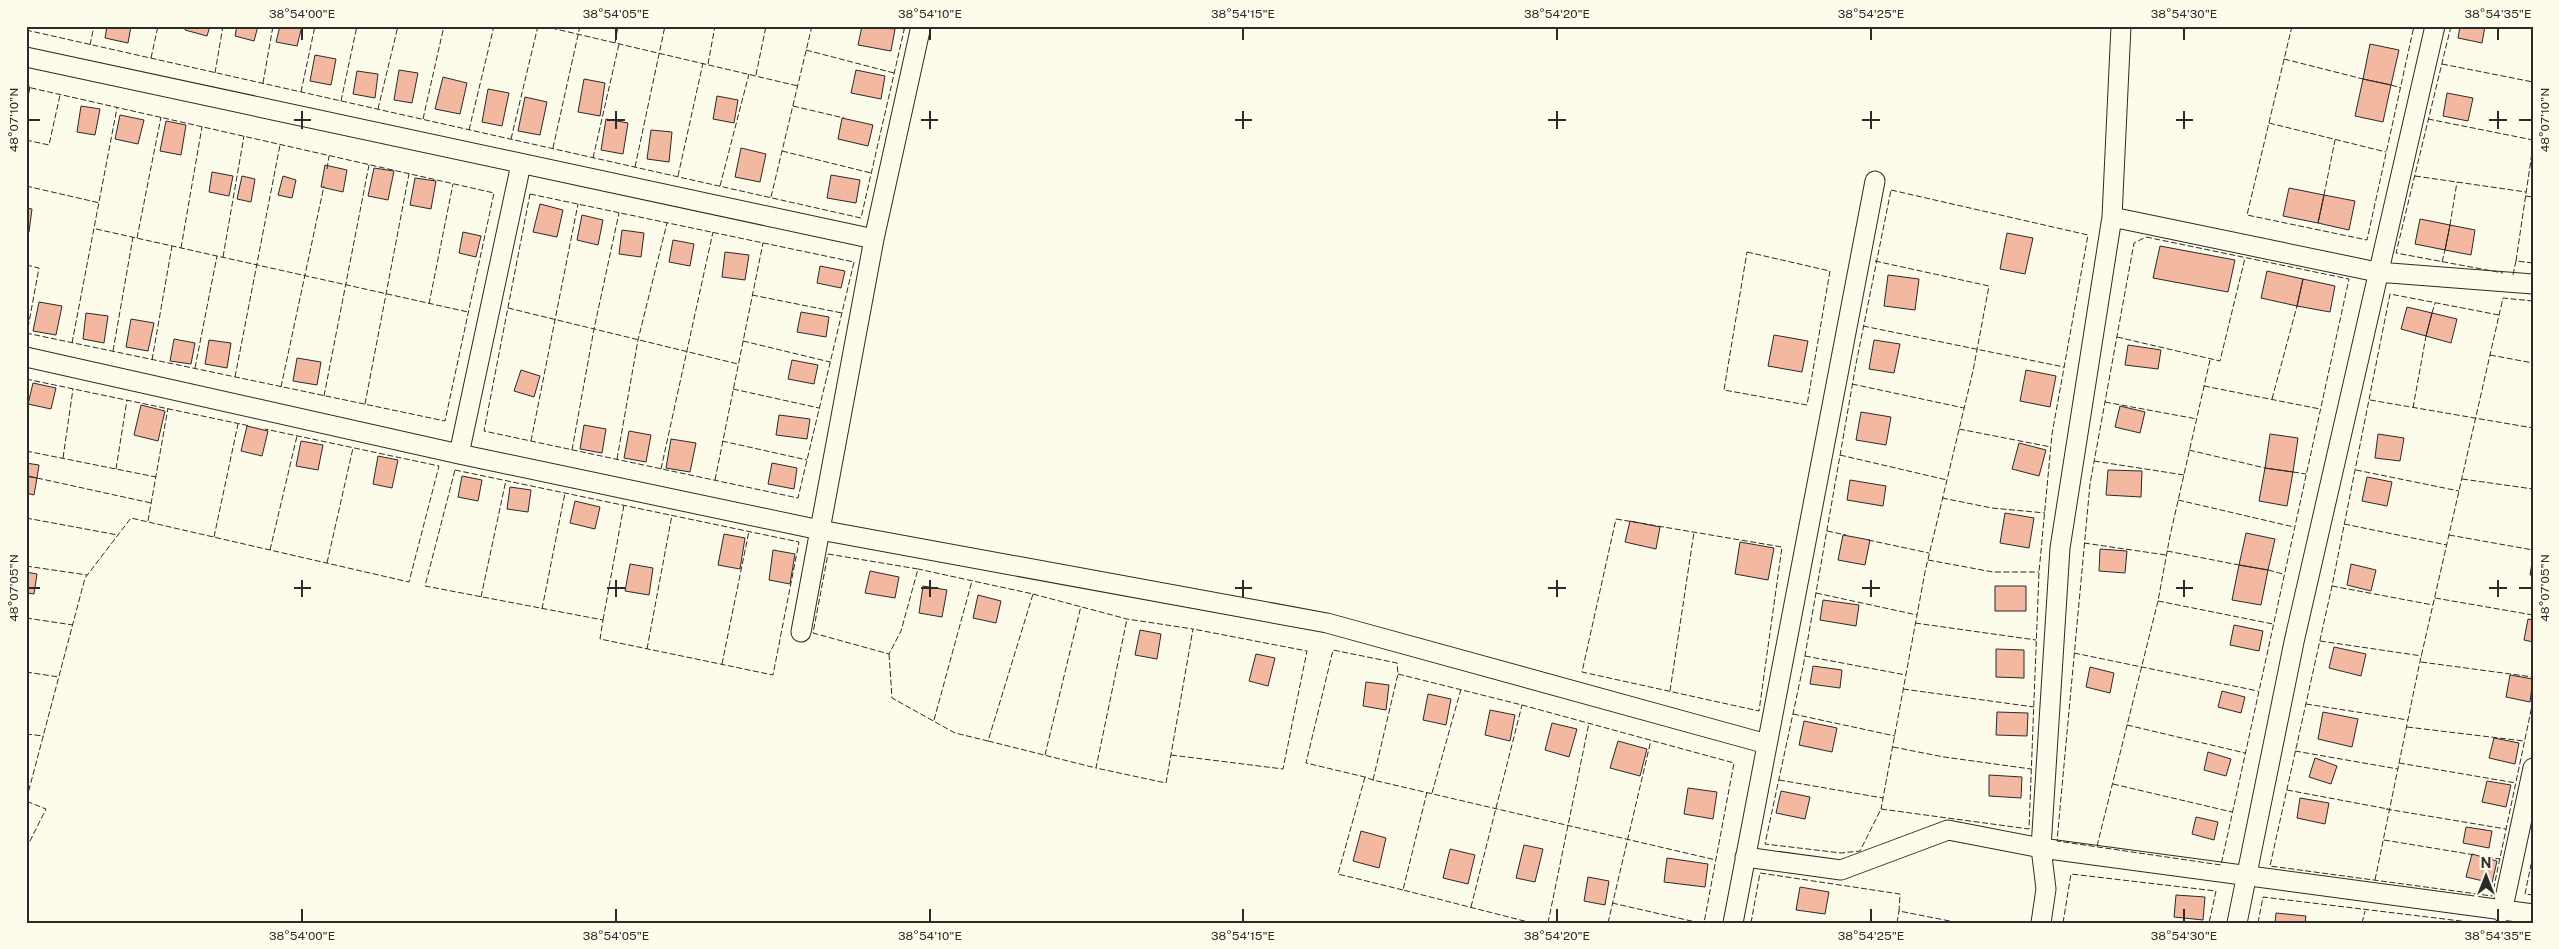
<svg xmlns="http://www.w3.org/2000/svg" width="2559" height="949" font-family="'Public Sans',sans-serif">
<rect width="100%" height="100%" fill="#fdfbea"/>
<path fill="#f2b8a0" stroke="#2b2b2b" d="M107,26H131L128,43L105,38Z
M186,26H210L207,36L185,30Z
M237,26H258L254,41L235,36Z
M280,26H302L297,46L276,42Z
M862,26L895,29L891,51L858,45Z
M2460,26H2485L2482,43L2458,38Z
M2370,44L2399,50L2391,85L2363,79Z
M315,55L336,59L331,85L310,81Z
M399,70L418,73L412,103L394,100Z
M856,70L885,76L881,99L851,93Z
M357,71L378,74L375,98L353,94Z
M443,77L467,83L460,114L435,109Z
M584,79L605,83L600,116L578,112Z
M2363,79L2391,85L2383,122L2355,116Z
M26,86L30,87L26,106Z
M488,89L509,93L502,126L482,122Z
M2447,93L2473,98L2468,121L2443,116Z
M717,96L738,100L734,123L713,119Z
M525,97L547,102L540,135L518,131Z
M81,106L100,109L95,135L77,132Z
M120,115L144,120L138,144L115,139Z
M842,118L873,125L868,146L838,139Z
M606,119L628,123L623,154L601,150Z
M166,121L186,125L181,155L160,151Z
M651,130L672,132L669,162L647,159Z
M741,148L766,154L760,182L735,177Z
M325,165L347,170L343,192L321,187Z
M374,168L394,171L388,200L368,196Z
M212,172L233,176L229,196L209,192Z
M831,175L860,180L856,203L827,198Z
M242,176L255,179L251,202L237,199Z
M283,176L296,180L292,198L278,195Z
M415,178L436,181L431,209L410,205Z
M2289,188L2324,195L2318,223L2283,216Z
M2324,195L2355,201L2349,230L2318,223Z
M540,204L563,210L557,237L533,232Z
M26,208L32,209L29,232H26Z
M582,215L603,220L598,245L577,240Z
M2420,219L2450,225L2445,250L2415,244Z
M2450,225L2475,230L2471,255L2445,250Z
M622,230L644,233L641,257L619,254Z
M463,232L481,236L476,257L459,253Z
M2007,233L2033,238L2025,274L2000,269Z
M673,240L694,244L690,266L669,262Z
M2160,246L2235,260L2228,292L2153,278Z
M725,252L749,255L745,280L722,277Z
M820,266L845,271L841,288L817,283Z
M2267,271L2303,279L2297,306L2261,298Z
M1888,275L1919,279L1915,310L1884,306Z
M2303,279L2335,286L2330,312L2297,306Z
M39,302L62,306L56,335L33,331Z
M2407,307L2432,313L2426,336L2401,329Z
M801,312L829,317L826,337L797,332Z
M86,313L108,316L104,343L83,339Z
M2432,313L2457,319L2451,343L2426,336Z
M131,319L154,323L148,351L126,347Z
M1774,335L1808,341L1802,372L1768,366Z
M174,339L195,343L191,364L170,361Z
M209,340L231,343L227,368L205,364Z
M1874,340L1900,344L1894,373L1869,369Z
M2128,345L2161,350L2158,369L2125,365Z
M297,358L321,362L317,385L293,381Z
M792,360L818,365L814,384L788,379Z
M521,370L540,376L534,397L514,391Z
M2026,370L2056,376L2050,407L2020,401Z
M33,383L56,388L51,409L28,404Z
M141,405L165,411L158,441L134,435Z
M2120,406L2145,412L2140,433L2115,427Z
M1861,412L1891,417L1886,445L1856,440Z
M779,415L810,419L807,439L776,435Z
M584,425L606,429L602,453L580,449Z
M247,426L268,431L262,456L241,451Z
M629,431L651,435L646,462L624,458Z
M2270,434L2298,438L2293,472L2265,468Z
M2378,434L2404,438L2400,461L2375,458Z
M671,439L696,443L690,472L666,468Z
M301,441L323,445L318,470L296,466Z
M2019,443L2046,450L2039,476L2012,469Z
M378,456L398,460L392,488L373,484Z
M26,463L39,465L37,478L26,476Z
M772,463L797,468L794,489L768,484Z
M2265,468L2293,472L2287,506L2259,501Z
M2108,470L2142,471L2141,497L2106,495Z
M26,476L37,478L34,495L26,493Z
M462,476L482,480L478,501L458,497Z
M2367,477L2392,482L2387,506L2362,501Z
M1850,480L1886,486L1883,506L1847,500Z
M510,487L531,490L528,512L507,509Z
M575,501L600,507L595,529L570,523Z
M2005,513L2034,518L2029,548L2000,543Z
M1630,521L1660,527L1656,549L1625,542Z
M2246,533L2275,539L2268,570L2239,565Z
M724,534L745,538L740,569L718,565Z
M1843,535L1870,540L1865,565L1838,560Z
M1740,542L1774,548L1768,580L1735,574Z
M2100,549L2127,551L2125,573L2099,571Z
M773,550L795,554L790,584L769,580Z
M2533,557V576L2530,575Z
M630,564L653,568L649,595L625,591Z
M2351,564L2376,570L2371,591L2347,585Z
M2239,565L2268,570L2261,605L2232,600Z
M870,571L899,577L895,598L865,593Z
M26,572L37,574L34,594L26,593Z
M923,586L947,590L942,617L919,613Z
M1995,586H2026V611H1995Z
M978,595L1001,601L996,623L973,618Z
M1823,600L1859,605L1856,626L1820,620Z
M2528,619L2533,620V642L2524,640Z
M2234,625L2263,631L2259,651L2230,645Z
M1140,630L1161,634L1157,659L1135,655Z
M2334,647L2366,654L2361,676L2329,668Z
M1996,649L2024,650V678L1996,677Z
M1256,654L1275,658L1268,686L1249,681Z
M1813,666L1842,670L1840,688L1810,684Z
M2090,667L2114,673L2110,693L2086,687Z
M2510,675L2533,679L2530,702L2506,697Z
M1366,682L1389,685L1386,710L1363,706Z
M2222,691L2245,697L2241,713L2218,707Z
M1428,694L1451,699L1446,725L1423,720Z
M1490,710L1515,715L1510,741L1485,735Z
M1997,712L2028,713L2027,736L1996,735Z
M2323,712L2358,719L2352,747L2318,739Z
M1804,721L1837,728L1832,752L1799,745Z
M1552,723L1577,729L1569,757L1545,750Z
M2494,738L2519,743L2515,764L2489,758Z
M1618,741L1647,749L1640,776L1610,768Z
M2208,752L2231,759L2226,776L2204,770Z
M2315,758L2337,766L2331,784L2309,777Z
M1989,775L2022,777L2021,798L1989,796Z
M2487,781L2511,785L2506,807L2482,802Z
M1688,788L1717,792L1713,819L1684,814Z
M1781,791L1810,797L1805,819L1776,813Z
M2300,798L2329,803L2325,824L2297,818Z
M2196,817L2218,822L2214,840L2192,834Z
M2466,827L2492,831L2489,848L2463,843Z
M1361,831L1386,838L1379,868L1353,861Z
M1524,845L1543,849L1535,882L1516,878Z
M1450,849L1475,855L1468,884L1443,878Z
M2472,854L2497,861L2492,883L2466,877Z
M1667,858L1708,864L1705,887L1664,882Z
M1588,877L1609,881L1605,905L1584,901Z
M1800,887L1829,892L1825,914L1796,910Z
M2176,895L2205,897L2203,920L2174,917Z
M2276,913L2306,916L2305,923H2275Z"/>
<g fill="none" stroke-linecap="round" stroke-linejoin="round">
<g stroke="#2b2b2b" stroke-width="21">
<path id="street" d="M26,57L874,239
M2112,217L2377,272L2533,284
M26,357L459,454L820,530L1327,623L1767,744
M459,454L521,164
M801,632L874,239L921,26
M1745,857L1841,870L1948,830L2041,848L2533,914
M2502,912L2533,768
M1733,923L1875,181
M2041,923L2046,889L2041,848L2060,548L2112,217L2121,26
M2237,923L2294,642L2435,26"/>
</g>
<use href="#street" stroke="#fdfbea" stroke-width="19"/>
<path stroke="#2b2b2b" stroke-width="1" stroke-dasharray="6 2.5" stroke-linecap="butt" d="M543,26L798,86
M890,26L904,29
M2292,26L2247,215L2367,240L2414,26
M2451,26L2396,253L2503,273
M26,30L861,218L905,26
M615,43L618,26
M90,45L94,26
M806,50L894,73
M151,58L158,26
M2284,59L2363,79
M708,64L715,26
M2442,64L2533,82
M215,73L223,26
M756,75L766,26
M263,83L273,26
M2391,85L2401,88
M301,92L315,26
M341,101L357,26
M793,106L844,118
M378,109L398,26
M423,119L444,26
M2428,119L2533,140
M2269,123L2386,152
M469,130L494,26
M511,139L538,26
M26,140L49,145L60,95
M553,148L580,26
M782,151L871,173
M593,158L619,44
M635,167L665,26
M327,169L329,156
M678,176L703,63
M2415,176L2526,192
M26,186L100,203
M720,186L749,74
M1891,190L2088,235L2052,434L2039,572L2029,829L1881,809L1860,851L1841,853L1765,844L1803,667L1856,364Z
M530,194L854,262L798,498L484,431Z
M2324,195L2335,140
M2525,196L2533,197
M771,197L812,26
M2450,225L2457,182
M96,229L468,312
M2146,237L2349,279L2221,865L2057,841L2090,484L2134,243Z
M137,238L161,117
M181,248L202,127
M1747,252L1830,271L1807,405L1724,390Z
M223,257L244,136
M1875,261L1989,286L1973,371L1925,572L1881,809
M2516,261L2533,146
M2442,262L2445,250
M26,265L39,268L27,333
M2513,275L2516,261L2533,263
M752,295L842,313
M429,304L453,184
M508,308L738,364
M2432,313L2435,303
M2499,315L2390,294L2332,586L2270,866L2492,896L2533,701
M1863,326L2064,367
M26,333L445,421L494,193L27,87
M2117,337L2220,361L2245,258
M743,341L830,362
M72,343L117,108
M113,351L133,237
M2490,355L2533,363
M152,360L172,246
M195,368L217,256
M235,377L280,145
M26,379L250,426
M1852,384L1964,408
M2204,386L2320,409
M281,387L324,186
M733,389L819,408
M324,396L369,165
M2272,399L2297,306
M2370,400L2533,428
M2105,402L2197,419
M365,404L409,174
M2413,408L2426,336
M1959,429L2051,447
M531,441L578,204
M722,441L807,460
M572,450L594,329L619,213
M2189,450L2265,468
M26,451L156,477
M1840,455L1947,480
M63,458L73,389
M617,459L638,340L667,223
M2094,461L2184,475
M116,469L127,400
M661,469L713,232
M455,470L799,542L773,675L600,639L603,620L425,586Z
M2356,470L2459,491
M2293,472L2306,474
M37,478L151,503
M2462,479L2533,489
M715,480L763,243
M1942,498L1992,508L2045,513
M2178,500L2294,527
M26,518L118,535
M1616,519L1782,547L1759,711L1582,672Z
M148,521L168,408
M2344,524L2447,545
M1827,531L1846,535
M2449,535L2533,550
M214,537L238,424
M1868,540L1929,553
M2084,543L2166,555
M270,550L297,436
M2167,551L2239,565
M828,554L918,569L901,631L889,654L813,633Z
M1928,560L1993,572H2039
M327,563L353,448
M26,566L87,575
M2268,570L2283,574
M2332,586L2433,605
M1816,593L1917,615
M1033,594L1127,619L1193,629L1166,783L1096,768L1127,619
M481,597L506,480
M2435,598L2533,615
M2158,601L2273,624
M542,609L565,493
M26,618L73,625
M603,620L624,505
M1915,623L2036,640
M2320,641L2422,656
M647,649L672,515
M2074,653L2258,691
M889,654L892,698L955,733L988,741L1033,594L918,569
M1805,656L1906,675
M2421,662L2533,677
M722,664L749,531
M26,672L59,677
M1398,674L1522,705L1734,763L1704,923
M1903,689L2034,707
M1670,691L1694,532
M2306,704L2408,720
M1793,714L1895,736
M934,720L972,581
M2127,725L2245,753
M2407,727L2524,741
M26,734L44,736
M988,741L1096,768
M1893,747L1944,757L2031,769
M2295,751L2398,769
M1045,755L1081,606
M1171,755L1283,769L1307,651L1193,629
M2399,763L2516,783
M1365,777L1338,874L1403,890
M1373,780L1398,674L1397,663L1333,650L1306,763L1365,777L1373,780L1716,860
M1779,780L1883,798
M2113,784L2232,812
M2287,790L2388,809
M1427,792L1403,890L1532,923
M1432,793L1461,689
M2386,809L2506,829
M2384,840L2475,855
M2097,846L2158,601L2170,536L2210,360
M26,849L46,809L26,801L85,578L131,518L409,582L439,466L265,429
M2533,855L2525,894L2533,895
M2487,857L2500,859
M2375,880L2419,666L2503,298L2533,301
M1612,903L1700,923
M1471,907L1522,705
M1548,923L1589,723
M1608,923L1651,740
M1751,923L1760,873L1900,894L1899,911L1960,923
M1897,923L1899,911
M2063,923L2071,874L2216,891L2209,923
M2258,923L2263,897L2477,923
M2362,923L2365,911"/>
</g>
<path fill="none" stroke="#2b2b2b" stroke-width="2" d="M302,28V40M616,28V40M930,28V40M1243,28V40M1557,28V40M1871,28V40M2184,28V40M2498,28V40M302,111V129M616,111V129M930,111V129M1243,111V129M1557,111V129M1871,111V129M2184,111V129M2498,111V129M28,120H40M294,120H311M607,120H625M921,120H938M1235,120H1252M1548,120H1566M1862,120H1880M2176,120H2193M2489,120H2507M2519,120H2532M302,580V597M616,580V597M930,580V597M1243,580V597M1557,580V597M1871,580V597M2184,580V597M2498,580V597M28,588H40M294,588H311M607,588H625M921,588H938M1235,588H1252M1548,588H1566M1862,588H1880M2176,588H2193M2489,588H2507M2519,588H2532M302,909V922M616,909V922M930,909V922M1243,909V922M1557,909V922M1871,909V922M2184,909V922M2498,909V922"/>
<rect width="2559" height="949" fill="none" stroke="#fdfbea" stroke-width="55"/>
<g transform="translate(2486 876)" stroke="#fdfbea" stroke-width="4" paint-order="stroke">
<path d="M0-4L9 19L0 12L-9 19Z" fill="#2b2b2b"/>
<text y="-8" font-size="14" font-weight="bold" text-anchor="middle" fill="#2b2b2b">N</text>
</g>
<rect x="28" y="28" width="2504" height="894" fill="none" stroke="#2b2b2b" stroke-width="2"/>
<g font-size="12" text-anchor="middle" fill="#2b2b2b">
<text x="302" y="18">38°54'00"E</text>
<text x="616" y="18">38°54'05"E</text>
<text x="930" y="18">38°54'10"E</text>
<text x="1243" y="18">38°54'15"E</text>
<text x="1557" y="18">38°54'20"E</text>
<text x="1871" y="18">38°54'25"E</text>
<text x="2184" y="18">38°54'30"E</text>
<text x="2498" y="18">38°54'35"E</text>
<text transform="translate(14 120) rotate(-90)" y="4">48°07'10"N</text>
<text transform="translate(2545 120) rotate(-90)" y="4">48°07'10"N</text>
<text transform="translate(14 588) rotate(-90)" y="4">48°07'05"N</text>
<text transform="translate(2545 588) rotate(-90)" y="4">48°07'05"N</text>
<text x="302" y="940">38°54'00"E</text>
<text x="616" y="940">38°54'05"E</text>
<text x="930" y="940">38°54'10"E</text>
<text x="1243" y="940">38°54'15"E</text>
<text x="1557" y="940">38°54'20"E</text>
<text x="1871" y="940">38°54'25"E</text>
<text x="2184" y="940">38°54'30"E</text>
<text x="2498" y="940">38°54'35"E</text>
</g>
</svg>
